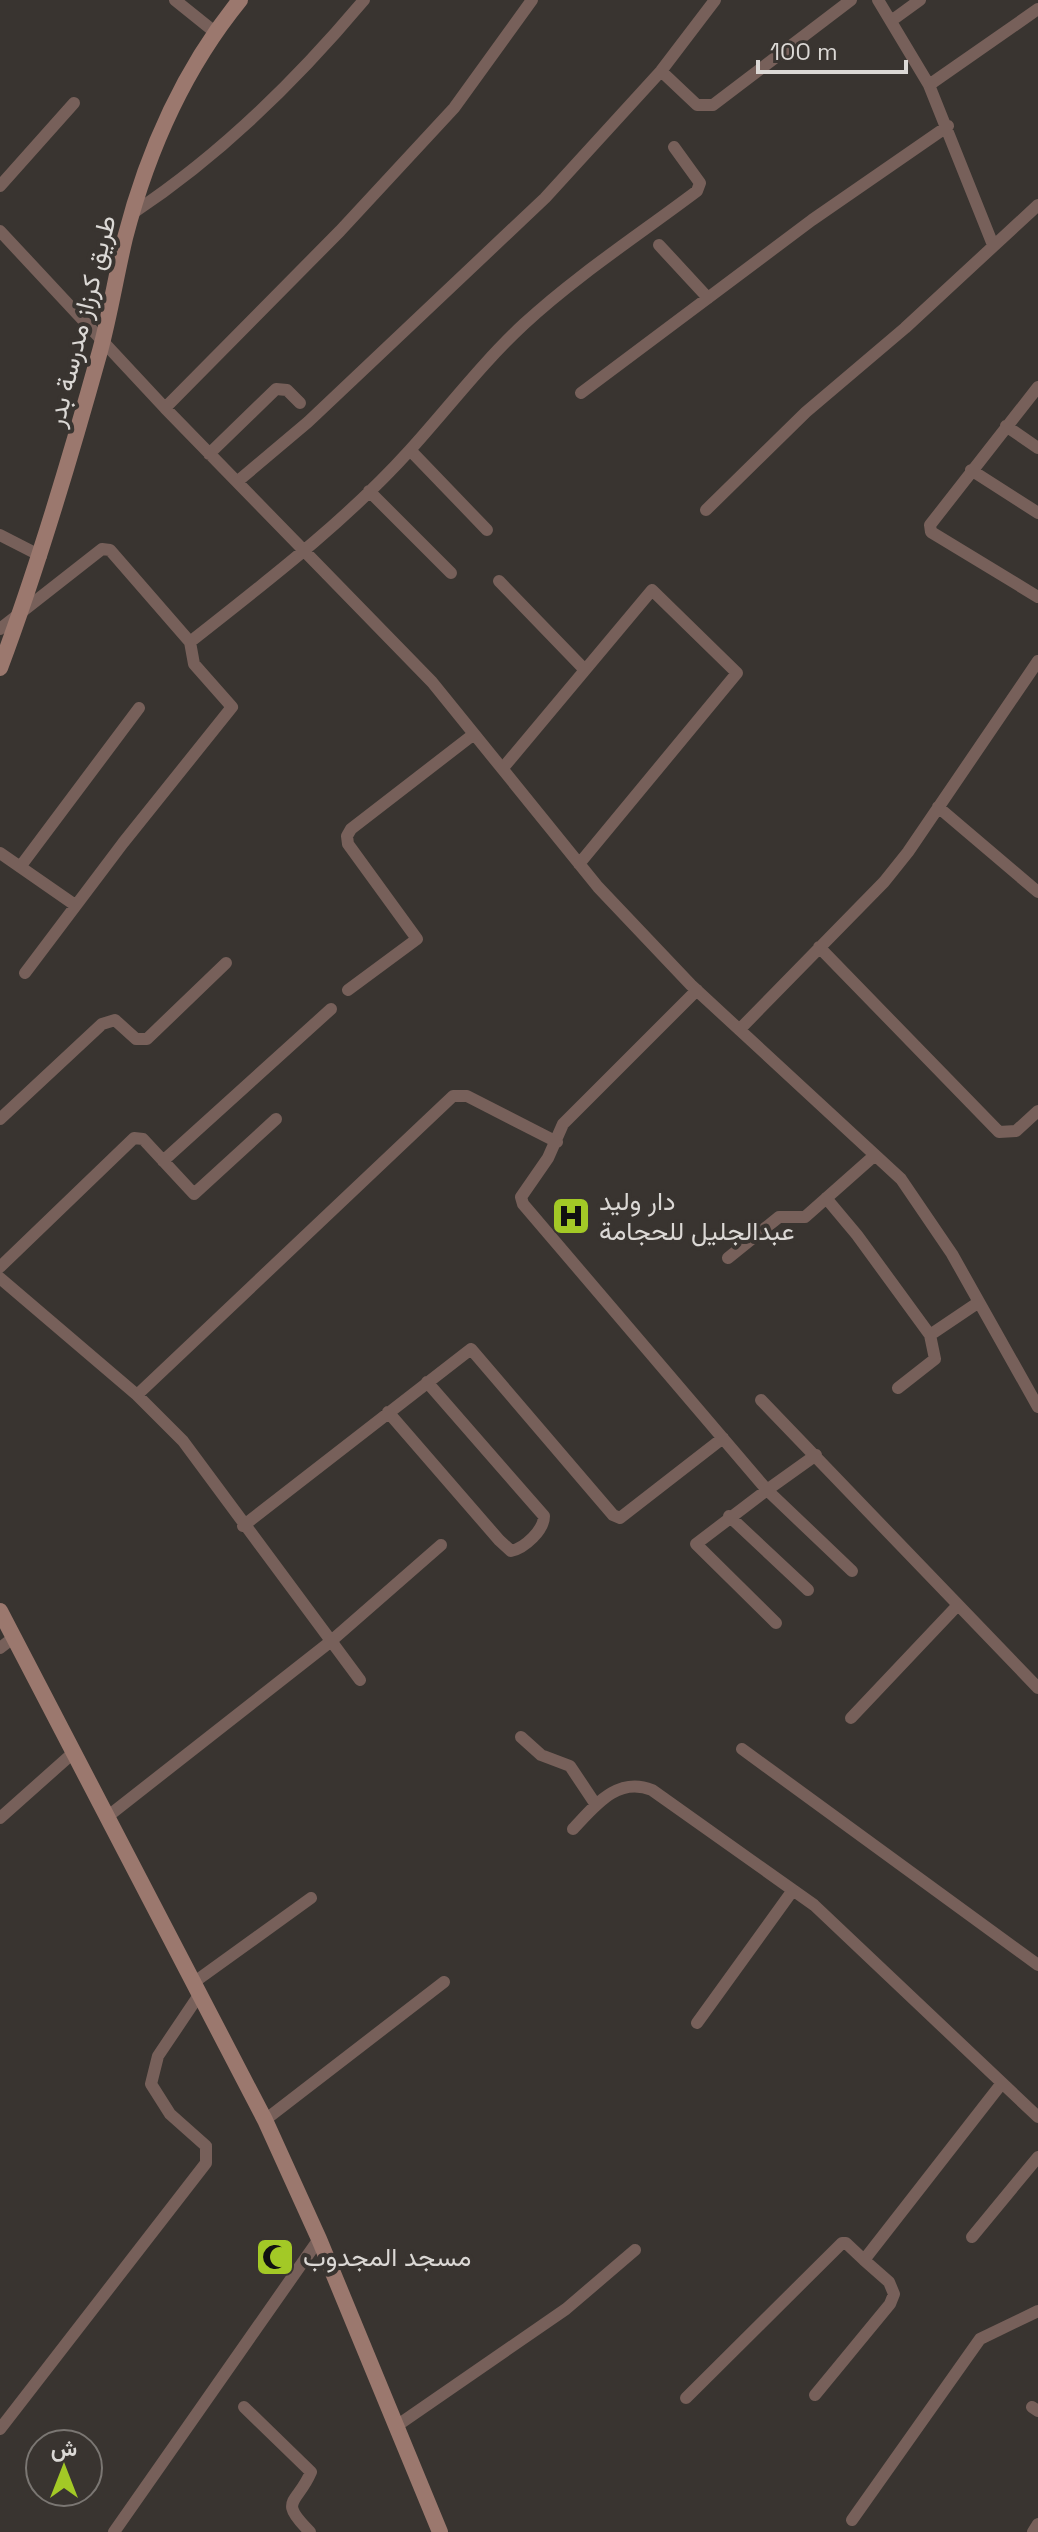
<svg xmlns="http://www.w3.org/2000/svg" width="1038" height="2532" font-family="'Space Grotesk',Vazirmatn,sans-serif">
<rect width="100%" height="100%" fill="#393430"/>
<g fill="none" stroke-linecap="round" stroke-linejoin="round">
<path stroke="#77605a" stroke-width="12" d="M175,0L216,33
M878,0L929,85L993,245
M891,21L920,0
M661,71L697,105H713L851,0
M929,85L1038,9
M0,186L74,103
M133,213C222,154 296,81 364,0
M0,231L165,408L432,682L598,887L691,985L901,1179L952,1254L1038,1407
M659,245L708,298
M1038,387L930,525L931,532L1038,597
M581,393L812,220L948,126
M165,408L340,231L454,108L532,0
M1006,426L1038,448
M410,450L487,530
M209,454L276,389L287,390L300,403
M971,470L1038,513
M238,481L308,422L545,198L661,71L715,0
M369,491L451,573
M706,510L806,412L905,328L1038,205
M0,535L41,556
M499,581L585,670
M0,629L102,549L110,550L190,642
M503,768L652,590L737,673L579,864
M938,807L1038,892
M0,853L75,905
M20,867L139,708
M819,947L999,1132L1016,1131L1038,1111
M25,973L123,843L232,707L194,664L190,642C266,582 345,522 410,450C448,408 482,363 524,324C577,275 640,234 697,191L700,183L674,147
M348,990L417,939L348,844L347,836L351,829L474,734
M697,990L563,1124L548,1158L521,1197L523,1204L767,1490L816,1455
M740,1029L884,882L908,852L1038,661
M0,1119L102,1024L115,1020L136,1039H147L226,963
M163,1161L331,1009
M826,1198L857,1235L930,1335
M728,1258L779,1217H805L875,1155
M0,1267L134,1138L143,1139L194,1194L276,1119
M0,1278L137,1395L183,1441L360,1680
M898,1388L935,1359L930,1335L979,1302
M137,1395L453,1096H467L557,1142
M761,1400L1038,1688
M388,1412L499,1540L511,1551C525,1548 544,1530 544,1516L427,1382
M729,1516L808,1590
M243,1526L471,1349L613,1515L620,1518L723,1438
M776,1623L696,1544L767,1490L852,1571
M0,1648L13,1638
M851,1718L957,1606
M521,1737L541,1755L570,1766L596,1805
M742,1749L1038,1965
M107,1817L330,1642L441,1545
M0,1818L73,1753
M573,1829C595,1806 617,1776 652,1790L814,1905L1038,2117
M193,1983L311,1898
M697,2023L793,1890
M265,2120L444,1982
M972,2237L1038,2157
M815,2395L890,2304L894,2294L889,2282L864,2260L1002,2083
M686,2398L842,2243H846L864,2260
M244,2407L311,2472C297,2505 277,2499 310,2532
M1032,2407L1038,2411
M395,2427L566,2309L635,2250
M0,2429L206,2163V2146L170,2114L151,2084L158,2056L199,1995
M852,2520L980,2339L1038,2311
M114,2532L319,2239
M1033,2532L1038,2524"/>
<path stroke="#9b786e" stroke-width="16" d="M0,668C39,564 70,459 100,351C110,314 116,276 125,238C147,153 184,69 240,0
M0,1611L265,2120L319,2239L440,2532"/>
</g>
<defs>
<g id="hospital-square" transform="scale(2)"><rect x="-9" y="-9" width="18" height="18" rx="4" fill="#a3c926" stroke="#393430"/><path d="M-5-5h3v3.5h4V-5h3V5h-3V1.5h-4V5h-3Z" fill="#111"/></g>
<g id="mosque-square" transform="scale(2)"><rect x="-9" y="-9" width="18" height="18" rx="4" fill="#a3c926" stroke="#393430"/><path d="M3.5-4.9A6 6 0 1 0 3.5 4.9A5 5 0 1 1 3.5-4.9Z" fill="#111"/></g>
</defs>
<g fill-rule="evenodd">
<use href="#hospital-square" x="571" y="1216"/>
<use href="#mosque-square" x="275" y="2257"/>
</g>
<g text-anchor="middle" dominant-baseline="central" stroke-width="8" stroke-linejoin="round" paint-order="stroke">
<g font-size="26" fill="#dbd8d5" stroke="#393430">
<text transform="translate(81 321) rotate(-76)">طريق كرزاز مدرسة بدر</text>
</g>
<g font-size="26" fill="#dbd8d5" stroke="#393430" text-anchor="start">
<text x="599" y="1201">دار وليد<tspan x="599" dy="30">عبدالجليل للحجامة</tspan></text>
<text x="303" y="2257">مسجد المجدوب</text>
</g>
</g>
<g transform="translate(64 2468)"><circle r="38" fill="#393430" stroke="#7a7672" stroke-width="2"/>
<path d="M0-6L14 30L0 20L-14 30Z" fill="#a3c926"/>
<text y="-12" font-size="22" font-weight="bold" text-anchor="middle" fill="#dbd8d5">ش</text>
</g>
<path d="M758 60v12h148v-12" fill="none" stroke="#dbd8d5" stroke-width="4"/>
<text x="770" y="60" font-size="24" fill="#dbd8d5" stroke="#393430" stroke-width="6" paint-order="stroke">100 m</text>
</svg>
